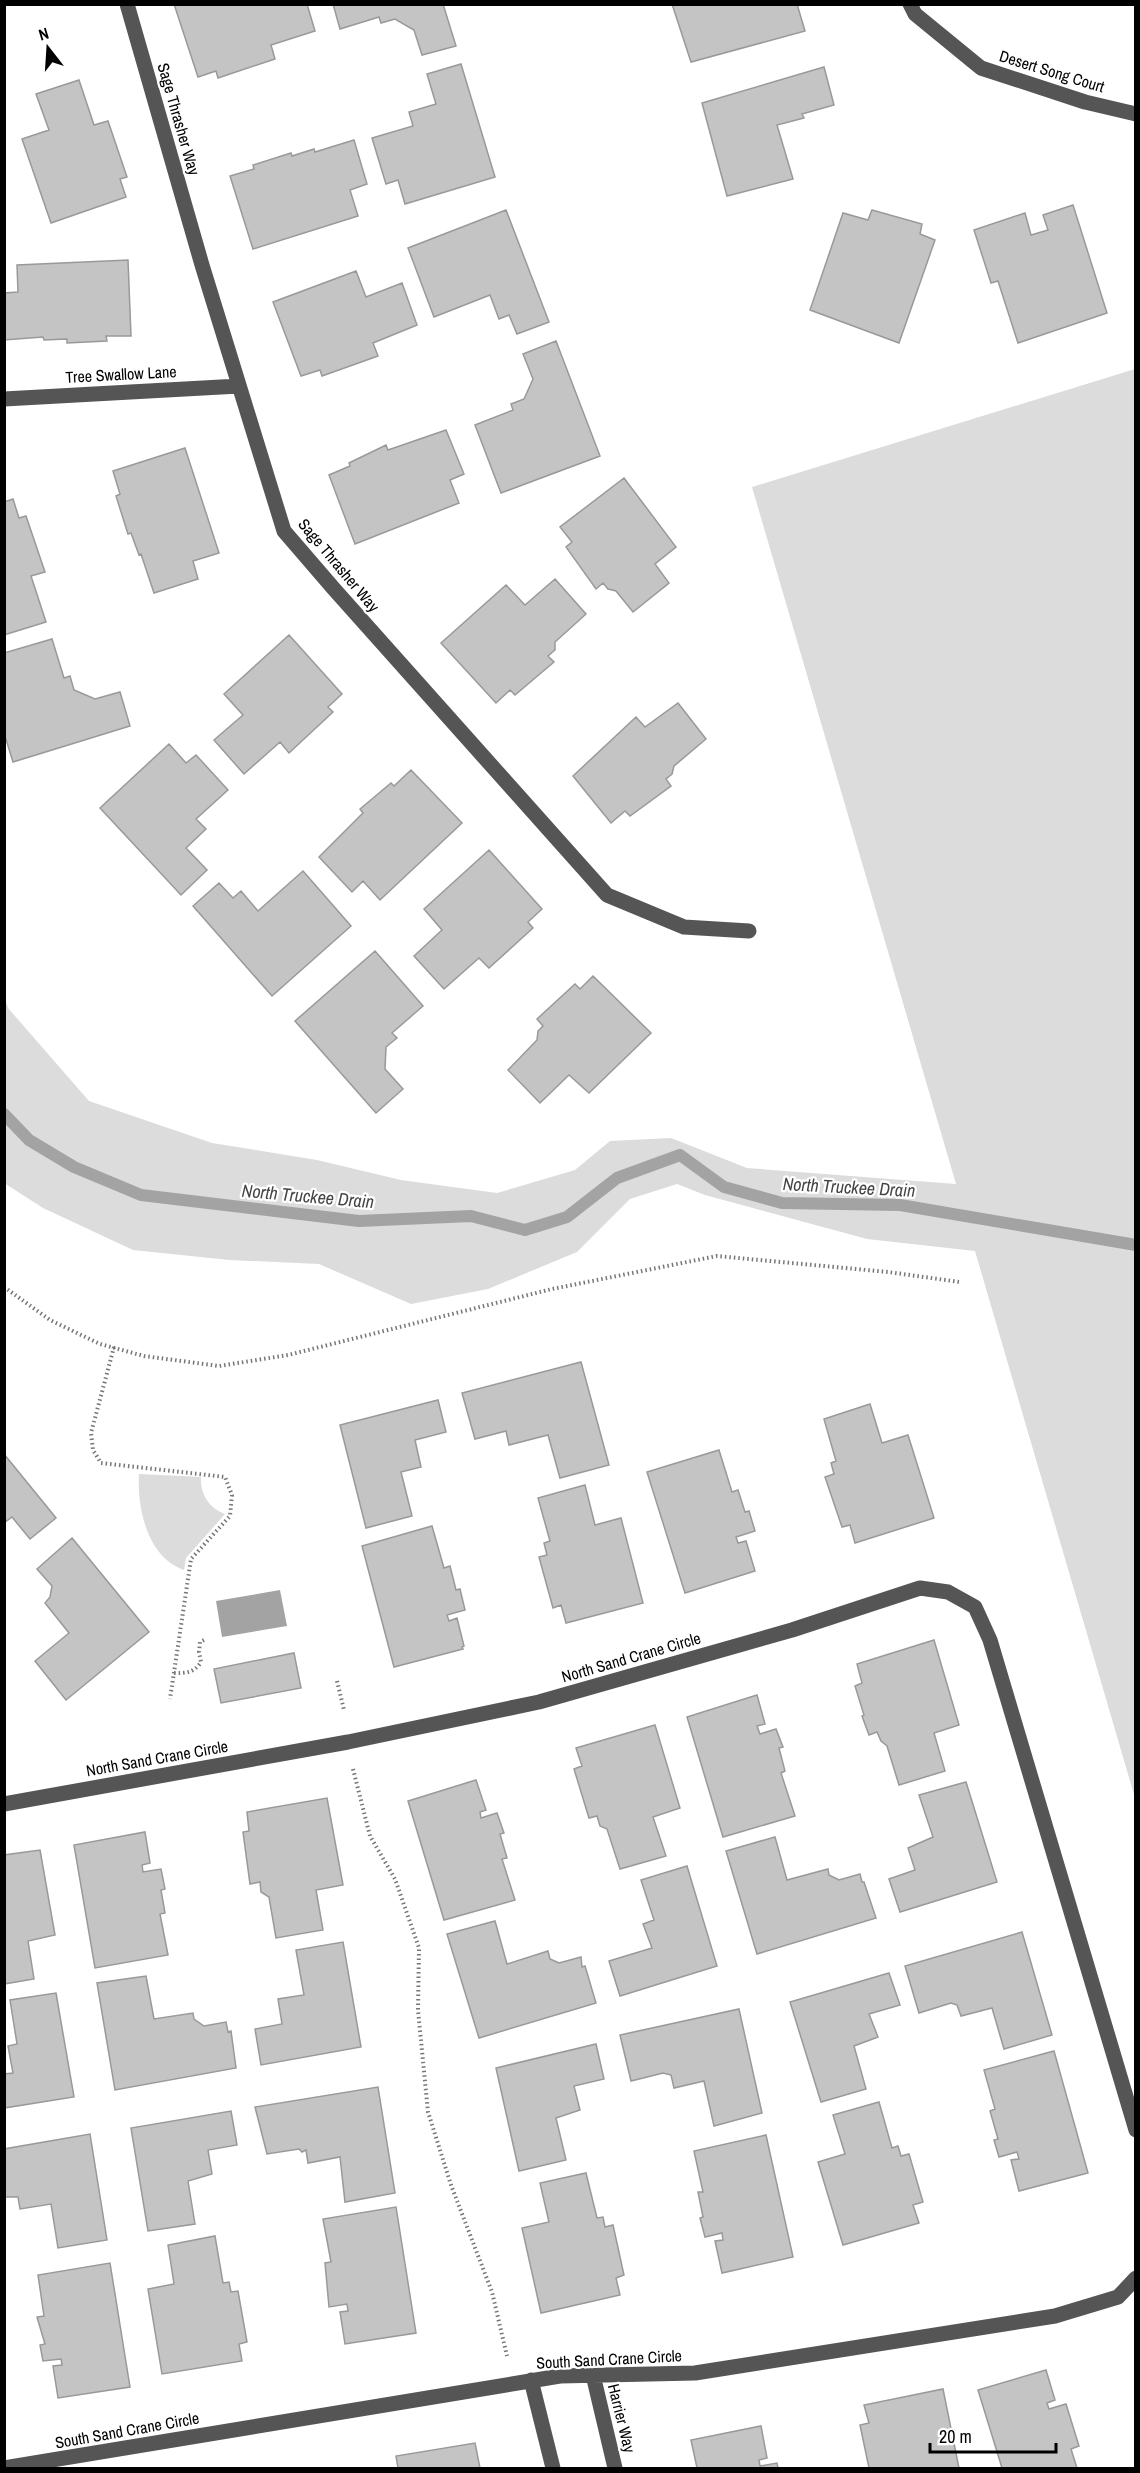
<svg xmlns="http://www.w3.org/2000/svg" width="1140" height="2473" font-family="'Archivo Narrow',sans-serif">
<rect width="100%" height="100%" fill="#fff"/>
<path fill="#dcdcdc" d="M1135,369H1136L1135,1798L975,1251L867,1239L705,1195L677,1184L630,1199L577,1252L488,1289L411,1304L319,1264L229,1260L133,1250L43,1208L4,1183L5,999L8,1008L89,1101L212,1143L317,1160L401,1180L497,1193L575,1170L610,1141L671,1138L747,1168L956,1184L752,487Z
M139,1474L201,1477C200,1494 209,1508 225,1514L186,1558L184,1570C147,1557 137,1508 139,1474Z"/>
<path fill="#a3a3a3" d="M280,1590L287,1626L222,1637L216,1601Z"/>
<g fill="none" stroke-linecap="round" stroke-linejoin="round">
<path stroke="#a3a3a3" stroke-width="12" d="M4,1114L29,1140L74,1167L141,1195L359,1221L471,1216L525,1230L567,1217L617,1178L680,1155L724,1187L782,1203L900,1205L1136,1245"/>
</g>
<path fill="#c4c4c4" stroke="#999" stroke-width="1.5" d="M174,4H307L315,31L271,45L275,59L218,78L216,71L198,77Z
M333,4H443L456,46L422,55L414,30L395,19L381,23L379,17L340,29Z
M672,4H797L805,31L691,62Z
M461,64L495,177L405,204L398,180L386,184L372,138L413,126L409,112L436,104L427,74Z
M824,67L834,105L802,114L804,118L777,125L793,179L727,196L702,103Z
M79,80L94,125L108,121L127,177L120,179L126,197L51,223L22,139L49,130L36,94Z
M354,140L367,184L350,190L358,216L253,249L230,176L254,169L253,165L291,153L292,156L314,149L315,152Z
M1073,205L1107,313L1018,343L998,281L991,283L974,230L1025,213L1031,235L1048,230L1043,215Z
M506,210L549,322L517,334L509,315L499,319L490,295L434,317L408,248Z
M872,210L922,224L920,234L935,240L899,343L810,310L843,213L868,220Z
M128,260L131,336H106L107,341L67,343V339L44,340L43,337L4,340V293L18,292L17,265Z
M356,271L366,297L402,283L417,325L373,343L378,356L322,376L320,370L301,376L273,302Z
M556,341L600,456L501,493L475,425L513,410L511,404L524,399L533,379L523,354Z
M446,430L464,474L450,480L459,503L355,544L329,475L350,466L349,463L386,445L388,450Z
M185,448L219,553L193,561L198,579L154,593L141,554L139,555L131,533L128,534L116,496L120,494L113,471Z
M624,478L676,547L655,564L669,583L633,612L616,591L608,589L603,583L596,589L566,547L572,542L560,527Z
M13,499L19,518L26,516L45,572L31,576L46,622L4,635V502Z
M555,579L586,614L555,642V650L548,656L554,662L515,695L510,690L496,703L441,643L506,585L525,605Z
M289,635L342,694L328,707L333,712L289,753L280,742L244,774L214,740L243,715L224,694Z
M52,639L64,678L70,676L74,690L95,699L120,692L130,726L13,762L4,733V653Z
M678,703L706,739L674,766L672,774L666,779L671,786L630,816L625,811L611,823L573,776L636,717L645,727Z
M169,744L186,763L196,755L228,790L196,819L206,829L186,848L207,870L181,895L100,808Z
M411,770L462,823L380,900L363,881L352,892L319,857L363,813L360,809L391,783L394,786Z
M489,850L542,909L528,922L533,928L489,968L479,958L444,989L414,956L442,930L424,909Z
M303,871L351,926L272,996L193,906L219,883L233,898L241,891L258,911Z
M375,951L423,1006L392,1033L397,1038L386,1047L385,1069L403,1089L376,1113L295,1021Z
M593,976L651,1033L589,1093L569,1075L540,1103L508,1070L537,1040L538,1031L543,1026L537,1019L575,984L580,989Z
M581,1362L609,1465L560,1478L548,1435L509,1445L506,1431L475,1439L462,1393Z
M438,1400L446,1432L415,1440L421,1467L401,1472L412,1516L366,1528L340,1425Z
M870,1404L882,1443L908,1435L934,1518L855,1543L850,1525L842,1527L825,1477L834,1474L831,1463L836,1461L824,1419Z
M719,1450L732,1492L738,1490L745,1512L749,1511L755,1531L736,1537L738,1543L746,1541L755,1571L685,1593L647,1472Z
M4,1454L56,1518L30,1539L12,1517L4,1523Z
M585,1485L595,1525L621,1518L643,1603L566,1623L561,1605L553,1608L539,1557L547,1555L544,1543L550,1541L538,1498Z
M432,1526L444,1568L450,1566L456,1590L460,1589L465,1610L447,1615L449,1621L457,1618L464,1646L462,1647L463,1649L394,1667L362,1546Z
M72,1538L149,1632L66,1700L35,1661L69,1633L45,1603L50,1597L52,1586L37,1569Z
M934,1640L959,1725L934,1733L945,1771L899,1785L887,1746L881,1741L877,1732L869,1735L862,1716L864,1715L855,1686L862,1683L857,1664Z
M294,1653L301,1688L221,1703L214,1669Z
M757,1695L765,1724L757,1726L760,1734L776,1729L783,1747L779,1748L785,1771L781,1773L795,1816L723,1837L687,1717Z
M655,1725L680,1808L653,1817L666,1856L620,1869L607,1829L600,1826L597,1816L589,1818L574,1769L582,1766L576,1748Z
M476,1780L486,1810L480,1812L481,1818L497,1813L504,1833L500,1834L507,1858L502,1859L515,1900L444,1920L408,1801Z
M966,1782L997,1882L900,1912L889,1879L915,1870L908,1848L933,1837L919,1795Z
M327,1798L343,1885L316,1890L323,1930L276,1938L269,1897L261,1892L260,1882L250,1884L243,1832L249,1831L247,1812Z
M145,1832L150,1863L142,1865L143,1872L161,1869L165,1889L161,1890L165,1913L160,1914L168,1955L95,1968L74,1845Z
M775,1837L787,1880L828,1869L829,1875L839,1880L860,1874L862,1882H864L876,1918L757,1954L726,1851Z
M40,1850L55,1935L28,1941L34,1979L4,1984V1855Z
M687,1866L717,1966L620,1996L609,1961L652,1948L643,1924L654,1920L641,1880Z
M495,1921L507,1964L548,1951L550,1959L559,1963L581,1957L582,1967L585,1966L596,2003L479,2038L447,1934Z
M1022,1932L1052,2035L1004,2049L992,2008L961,2016L957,2005L951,2003L919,2013L905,1966Z
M343,1942L361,2047L261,2065L255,2029L282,2024L278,1999L304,1995L296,1950Z
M889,1973L900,2005L869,2014L878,2037L854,2046L866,2089L821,2102L790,2002Z
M146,1976L154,2019L193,2013L194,2019L204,2026L226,2022L228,2032L231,2031L236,2068L115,2090L97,1983Z
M56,1993L74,2097L4,2108V2074L13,2073L8,2046L17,2044L10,2000Z
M739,2009L762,2113L714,2126L704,2081L674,2088L671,2075L663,2073L631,2081L620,2035Z
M596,2044L604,2079L574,2086L580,2110L556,2118L566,2160L519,2171L496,2068Z
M1054,2051L1088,2173L1019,2191L1011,2160L1019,2159L1017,2152L999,2157L994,2140L998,2139L990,2111L995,2109L984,2070Z
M378,2087L395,2193L345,2202L340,2157L308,2163L306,2150L302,2152L299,2149L267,2154L255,2107Z
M879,2102L892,2148L898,2146L901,2156L909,2154L923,2202L913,2205L919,2223L843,2245L818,2162L845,2154L833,2115Z
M231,2111L237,2145L208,2150L212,2174L188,2181L195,2224L148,2231L131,2128Z
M90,2134L107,2240L58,2248L51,2204L20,2209L18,2197H4V2149Z
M766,2135L793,2257L722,2273L715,2241L723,2240L722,2233L705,2237L700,2218L703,2217L698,2192H703L694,2151Z
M586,2173L597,2218L603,2217L605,2227L613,2225L624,2275L616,2278L620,2295L541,2313L522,2228L549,2222L540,2183Z
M396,2207L416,2333L345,2344L340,2312L348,2311L347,2304L329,2307L325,2263L331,2262L323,2219Z
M215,2236L223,2283L229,2282L231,2292L238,2291L247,2342L239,2344L242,2361L162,2374L148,2289L174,2284L168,2245Z
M110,2263L130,2387L58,2398L53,2366L62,2365L61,2359L43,2361L40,2345L45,2344L37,2317L44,2316L38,2275Z
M1046,2370L1055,2400L1047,2403L1049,2409L1066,2404L1079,2446L1071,2449L1077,2468H1002L978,2390Z
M943,2389L959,2468H869L860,2425L869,2423L864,2405Z
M761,2426L767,2458L759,2460L760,2466L777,2463L778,2468H697L691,2440Z
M475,2443L480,2468H398L396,2456Z"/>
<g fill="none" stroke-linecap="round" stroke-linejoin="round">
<path stroke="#777" stroke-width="4" stroke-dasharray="1.5 3" stroke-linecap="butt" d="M4,1287L50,1320L100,1344L144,1356L219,1366L288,1355L552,1289L717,1256L888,1272L960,1282
M114,1347L91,1433L93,1450L101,1463L225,1477L232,1495L230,1516L191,1559L170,1699
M174,1673C186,1673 194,1673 201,1662L199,1652L200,1642L206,1639
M337,1681L344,1710
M353,1769L370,1836L395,1879L419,1948L418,2010L428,2112L451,2185L492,2292L507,2356"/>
<path stroke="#555" stroke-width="15" d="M127,4L202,265L284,531L334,589L607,895L684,927L749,931
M910,4L915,14L981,68L1085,102L1136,114
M4,399L239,386
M4,1804L348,1742L539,1702L792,1630L920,1588L948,1592L975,1607L990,1640L1136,2130
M593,2375L615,2468
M531,2380L553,2468
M4,2468L560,2376L695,2373L1055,2316L1118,2297L1136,2278"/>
</g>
<g text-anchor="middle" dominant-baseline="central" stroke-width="4.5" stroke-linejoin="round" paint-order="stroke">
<g font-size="16" fill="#000" stroke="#fff">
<text transform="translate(1052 71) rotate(17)">Desert Song Court</text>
<text transform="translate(179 119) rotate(74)">Sage Thrasher Way</text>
<text transform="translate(121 374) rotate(-3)">Tree Swallow Lane</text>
<text transform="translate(339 565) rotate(50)">Sage Thrasher Way</text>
<text transform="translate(631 1657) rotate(-16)">North Sand Crane Circle</text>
<text transform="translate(157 1758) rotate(-10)">North Sand Crane Circle</text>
<text transform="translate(609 2359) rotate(-3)">South Sand Crane Circle</text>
<text transform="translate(622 2418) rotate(76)">Harrier Way</text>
<text transform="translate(127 2430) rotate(-10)">South Sand Crane Circle</text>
</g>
<g font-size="18" font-style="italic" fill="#444" stroke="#fff">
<text transform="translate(849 1187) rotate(3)">North Truckee Drain</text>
<text transform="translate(308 1196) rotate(5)">North Truckee Drain</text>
</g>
</g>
<rect width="1140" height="2473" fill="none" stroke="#000000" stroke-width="12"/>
<g transform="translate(48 48) rotate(343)" stroke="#ffffff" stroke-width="4.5" paint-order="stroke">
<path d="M0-4.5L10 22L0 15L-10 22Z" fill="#000000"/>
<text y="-9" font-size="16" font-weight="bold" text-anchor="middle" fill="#000000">N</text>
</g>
<path d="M930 2443v9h126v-9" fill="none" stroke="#000000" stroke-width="3"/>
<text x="939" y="2443" font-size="18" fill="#000000" stroke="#ffffff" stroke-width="4.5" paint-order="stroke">20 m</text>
</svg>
